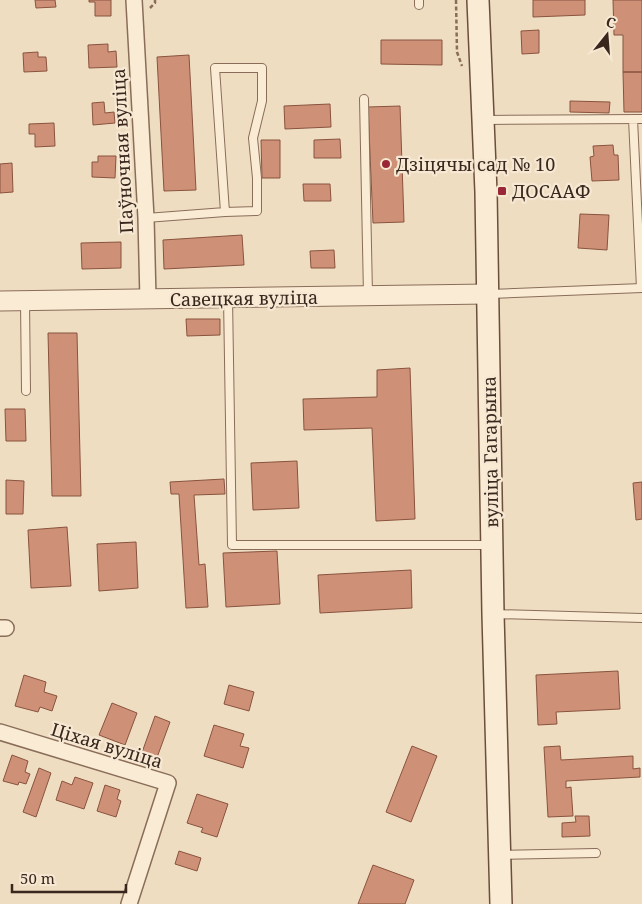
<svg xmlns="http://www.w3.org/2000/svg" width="642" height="904" font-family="'Noto Serif',serif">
<rect width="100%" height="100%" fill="#efddc2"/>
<path fill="#ce9177" stroke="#89533e" d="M35,0H55L56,7L36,8Z
M89,0H111V16H95V2H89Z
M533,0H585V15L533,17Z
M613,0H642V72H623V35H614Z
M539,30V53L522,54L521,31Z
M381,40H442V65L381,64Z
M108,44V52L116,51L117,67L89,68L88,45Z
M38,52V57H46L47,71L24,72L23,53Z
M189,55L196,190L164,191L157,57Z
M623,72H642V112H624Z
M570,101L610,102L609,113L570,112Z
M104,102L105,113L114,112L115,123L93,125L92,103Z
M330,104L331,127L285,129L284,106Z
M400,106L404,222L373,223L368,107Z
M54,123L55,146L35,147V134H29V124Z
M340,139L341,158H314V140Z
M261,140H280V178H262Z
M613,145L614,155H618L619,180L592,181L590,157L594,156L593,146Z
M98,156H116L115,178L92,177V162H98Z
M12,163L13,192L0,193V164Z
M303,184H330L331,201H304Z
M580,214L609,215L607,250L578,248Z
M242,235L244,265L164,269L163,240Z
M121,242V268L82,269L81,243Z
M334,250L335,268H311L310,251Z
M186,319H220V335L187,336Z
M48,333H77L81,496H52Z
M410,368L415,519L376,521L372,428L304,430L303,399L377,397V370Z
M5,409H25L26,441H6Z
M297,461L299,508L253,510L251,463Z
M224,479L225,494L194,495L199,565L205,564L208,607L186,608L179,494H171L170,482Z
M6,480L24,481L23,514H6Z
M642,482V519L636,520L633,483Z
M67,527L71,586L31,588L28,530Z
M136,542L138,588L99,591L97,544Z
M277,551L280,604L226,607L223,553Z
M411,570L412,608L320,613L318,575Z
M618,671L620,709L556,712L557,724L538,725L536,675Z
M24,675L46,682L44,692L57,696L52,711L40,707L38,712L15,706Z
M229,685L254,692L249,711L224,704Z
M112,703L137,713L125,745L99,735Z
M155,716L170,722L155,763L140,758Z
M214,725L244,734L240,746L249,748L243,768L204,756Z
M412,746L437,756L411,822L386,812Z
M560,746L561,760L633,756V769L640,768V777L566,781V788L571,787L573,816L548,817L544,747Z
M12,755L28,761L25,772L30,774L26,784L19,782L18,785L3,781Z
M39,768L51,773L36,817L23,812Z
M75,777L93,783L84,809L56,800L62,781L72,785Z
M105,785L120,790L117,799L121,801L116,817L97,811Z
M197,794L228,804L217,837L201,832L203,828L187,823Z
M575,816H589L590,836L562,837V823L576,822Z
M179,851L201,858L197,871L175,864Z
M373,865L414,880L405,904H358Z"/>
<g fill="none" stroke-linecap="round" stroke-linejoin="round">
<g stroke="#896d59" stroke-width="10">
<path id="service" d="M419,0V5
M364,99L368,295
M633,119L641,288
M485,120L642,119
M146,218L225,212L215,68H262V101L253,138L257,178V211L225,212
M490,294L642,288
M228,298L232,545H491
M25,301L26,391
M495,614L642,618
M502,855L596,853"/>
</g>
<g stroke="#896d59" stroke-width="18">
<path id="minor" d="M134,0L146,218L148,299
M0,628H6
M0,732L168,783L129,904"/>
</g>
<g stroke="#896d59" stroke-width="21">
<path id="tertiary" d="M0,301L488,294"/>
</g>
<g stroke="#6b4e3c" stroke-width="24">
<path id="secondary" d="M478,0L486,192L493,614L501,904"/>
</g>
<path stroke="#896d59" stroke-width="2.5" stroke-dasharray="4 2.5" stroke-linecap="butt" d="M456,0L457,52L462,66
M150,8L155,3V0"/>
<use href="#service" stroke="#faebd5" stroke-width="8"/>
<use href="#minor" stroke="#faebd5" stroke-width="15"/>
<use href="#tertiary" stroke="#faebd5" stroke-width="19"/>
<use href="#secondary" stroke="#faebd5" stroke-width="21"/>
</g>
<g fill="#9a2735" stroke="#f6e8d2" stroke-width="2">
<circle cx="386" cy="164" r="5"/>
<rect x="497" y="186" width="10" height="10" rx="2.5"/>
</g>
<g text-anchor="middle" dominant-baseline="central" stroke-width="4.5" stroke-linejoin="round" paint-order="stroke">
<g font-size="18" fill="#39271d" stroke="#f6e8d2">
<text transform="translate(122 151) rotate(-93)">Паўночная вуліца</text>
<text transform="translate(244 298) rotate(-1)">Савецкая вуліца</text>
<text transform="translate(490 452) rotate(-91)">вуліца Гагарына</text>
<text transform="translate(107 745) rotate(17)">Ціхая вуліца</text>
</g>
<g font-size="18" fill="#39271d" stroke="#f6e8d2" text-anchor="start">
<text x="396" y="164">Дзіцячы сад № 10</text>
<text x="512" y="191">ДОСААФ</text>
</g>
</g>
<g transform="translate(607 35) rotate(17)" stroke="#f6e8d2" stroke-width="4" paint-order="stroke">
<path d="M0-4L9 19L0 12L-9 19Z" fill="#39271d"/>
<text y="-8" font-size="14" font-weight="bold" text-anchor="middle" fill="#39271d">С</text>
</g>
<path d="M12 884v8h114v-8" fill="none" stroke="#39271d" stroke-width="2.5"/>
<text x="20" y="884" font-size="15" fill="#39271d" stroke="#f6e8d2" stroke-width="4" paint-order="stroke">50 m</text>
</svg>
